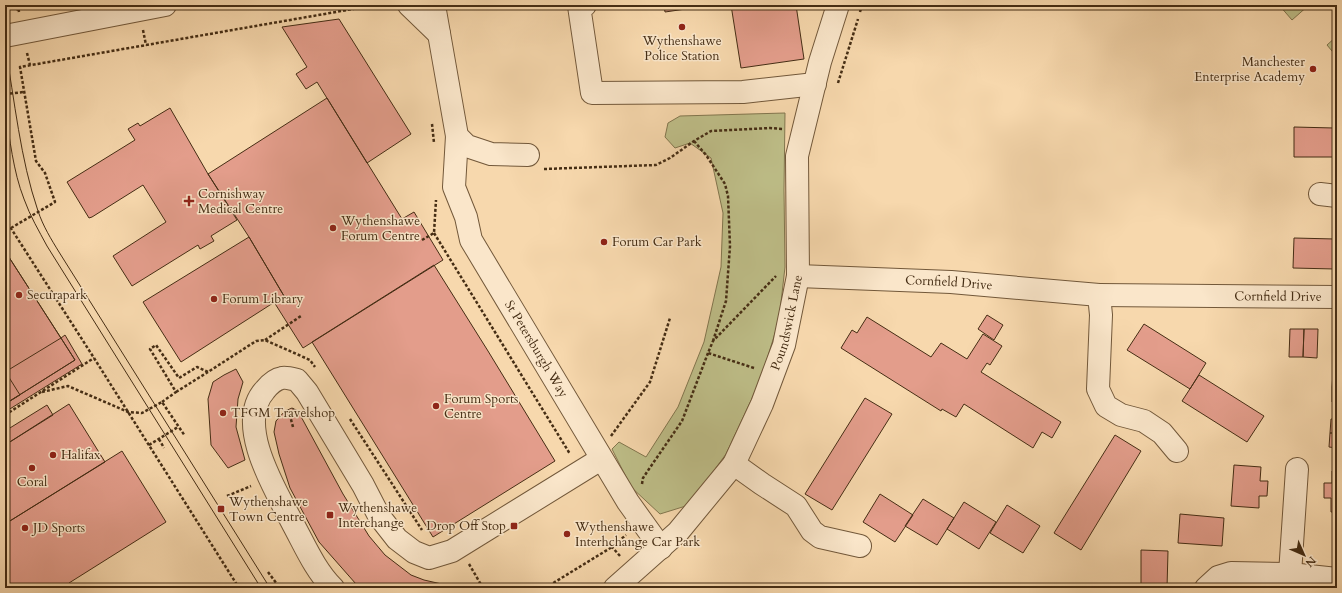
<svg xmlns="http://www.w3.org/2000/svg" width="1342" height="593" font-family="Cardo,serif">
<rect width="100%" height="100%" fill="#f7d8ad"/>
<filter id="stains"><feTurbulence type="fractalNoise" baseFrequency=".005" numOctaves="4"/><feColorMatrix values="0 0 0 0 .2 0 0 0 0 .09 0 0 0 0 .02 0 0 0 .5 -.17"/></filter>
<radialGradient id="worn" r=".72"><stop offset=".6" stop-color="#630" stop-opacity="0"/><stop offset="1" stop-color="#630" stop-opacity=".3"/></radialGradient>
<path fill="#bebe88" stroke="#82764e" d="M1279,5H1309L1292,20Z
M1337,36V57L1327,45Z
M785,113L784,190L785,267L779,320L761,379L726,454L689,505L660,514L631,487L612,449L619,442L646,457L678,407L704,342L721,267L723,213L711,158L690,143L675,148L665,137L668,123L680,116Z"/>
<path fill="#e39d8b" stroke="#452d14" d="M664,5H713L665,12Z
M731,5H796L804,59L741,68Z
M339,19L411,134L367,163L317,82L306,89L296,74L307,67L282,27Z
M327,98L402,219L414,212L443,260L303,348L274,302L284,296L249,237L208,174Z
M170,108L208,174L237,220L211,236L214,241L200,249L198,245L132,286L113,256L166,222L143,185L92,217L89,218L67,182L135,140L128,129L138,123L140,126Z
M1294,127L1334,128L1333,157H1294Z
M249,237L284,296L181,362L143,302Z
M1294,238L1335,239V269L1293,268Z
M5,251L61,338L5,372Z
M5,251L75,360L5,404Z
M434,265L488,351L555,461L433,537L312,342Z
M987,315L1003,325L994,340L978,329Z
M867,317L931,357L941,343L967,359L983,334L1002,346L990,365L987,363L981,372L1061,422L1052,438L1042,432L1033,448L964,404L956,417L942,409L941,411L841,348L852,330L857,333Z
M1144,324L1206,363L1190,389L1127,350Z
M1290,329H1304L1303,357H1289Z
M1304,329H1318L1317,358L1303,357Z
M1335,329H1337V359H1334Z
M65,335L82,364L5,412V404L75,360L61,338Z
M236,369L243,382L238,399L236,427L245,460L228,468L211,445L208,399L213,382L224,375Z
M5,371L20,395L5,404Z
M1333,373H1337V388L1332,387Z
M1199,375L1264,416L1247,442L1182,401Z
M1332,387L1337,388V402H1332Z
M865,398L892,414L832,510L805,494Z
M69,404L105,462L5,524V445Z
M47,405L53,415L5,445V431Z
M292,408L298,411L343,494L369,536L385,555L411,575L424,580L446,585L468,584V588H361L356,584L319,542L290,488L279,454L274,432L276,421L285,411Z
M1331,419H1337V433H1330Z
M1330,433H1337V448L1329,447Z
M1115,435L1141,451L1081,550L1054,533Z
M122,451L166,522L69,583L72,588H5V524Z
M1234,465L1261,467L1260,481H1268L1267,496H1259V508L1231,506Z
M1332,471H1337V512H1331V498H1324V483H1332Z
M880,494L913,515L895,542L863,522Z
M923,499L954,518L937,545L905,526Z
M964,502L996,522L979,549L947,529Z
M1007,505L1040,526L1023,553L990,533Z
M1180,514L1224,518L1222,546L1178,543Z
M1141,550L1168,551L1167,588H1141Z
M752,585L811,588H752Z"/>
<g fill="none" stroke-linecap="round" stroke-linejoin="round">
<g stroke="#72583a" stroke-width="24">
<g id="minor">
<path d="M409,5L439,34"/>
<path d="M434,5L457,136L467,146L491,154L528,155"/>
<path d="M585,5L579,6L592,93L743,92L815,84"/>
<path d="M5,36L165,5"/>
<path id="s1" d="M457,136L454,187L466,217L471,240L628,502L661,548"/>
<path d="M1320,194L1337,196"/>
<path id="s2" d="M798,276L951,282L1099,295L1101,315L1098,389L1106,406L1121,415L1144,421L1162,433L1177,451"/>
<path id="s3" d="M1099,295L1337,297"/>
<path d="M734,464L762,484L796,506L812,531L820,537L860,546"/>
<path d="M1290,574L1297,469"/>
<path d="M333,588C315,570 305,546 293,524C276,491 234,424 265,390C269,385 276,379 282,378C286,377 293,379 297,380L307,392L363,485L379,516L397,539L414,552L429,558L452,551L601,459"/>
<path id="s4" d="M615,588L678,532L734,464L762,404L784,345L798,276L797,156L820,62L838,5"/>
<path d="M1206,588L1218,577L1231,573L1290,574L1337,579"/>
</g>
</g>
<path stroke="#452d14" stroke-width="2.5" stroke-dasharray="3 2" stroke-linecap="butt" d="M7,5L19,10L25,5
M18,5L19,12
M860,12L862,5
M143,30L146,45
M27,53L30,65
M838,83L858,19
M5,94L24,92
M432,124L434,143
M694,141L706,155L725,184L728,196L730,246L726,301L713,341
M544,169L656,165L670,158L694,141L711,131L770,128L783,129
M5,219L94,358L239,588
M11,228L55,202L45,173L36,161L20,67L376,5
M434,233L570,454
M422,240L434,233L436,200
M265,340L301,316
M754,368L708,353L713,341L776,276
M42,392L68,386L128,412L142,413L162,402L185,436
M176,392L208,372
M162,402L176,392L150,349L156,345L179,378L197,367L208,372L256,341L265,340L310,360L315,367
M5,415L94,358
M350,419L422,530
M293,427L289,412L294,409
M611,436L650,382L670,318
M159,439L164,448
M149,445L178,427
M642,484L643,478L649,469L682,421L708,353
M227,496L251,486
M620,556L612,547L626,535
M469,564L483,588
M268,572L280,588
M248,584L250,588
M524,588L550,585L612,547"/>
<use href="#minor" stroke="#fae6ca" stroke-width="22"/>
<path stroke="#452d14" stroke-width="1" d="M5,46C15,102 20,158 38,211C43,226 51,239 59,252L270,588
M5,109C10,139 13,171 24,199C30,216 39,231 47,246L261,588"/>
</g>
<g fill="#8f2418" stroke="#fae6ca" stroke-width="1.5">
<circle cx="682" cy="27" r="4"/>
<circle cx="1313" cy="69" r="4"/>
<path d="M187 195h4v4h4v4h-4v4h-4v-4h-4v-4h4z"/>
<circle cx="333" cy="228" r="4"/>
<circle cx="604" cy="242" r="4"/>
<circle cx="19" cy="295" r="4"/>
<circle cx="214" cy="299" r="4"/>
<circle cx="436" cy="406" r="4"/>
<circle cx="223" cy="413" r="4"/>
<circle cx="53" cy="455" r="4"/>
<circle cx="32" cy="468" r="4"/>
<rect x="217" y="505" width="8" height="8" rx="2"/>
<rect x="326" y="511" width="8" height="8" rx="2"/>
<rect x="510" y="522" width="8" height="8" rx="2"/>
<circle cx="25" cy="528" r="4"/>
<circle cx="567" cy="534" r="4"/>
</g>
<g text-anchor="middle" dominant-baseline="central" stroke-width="3" stroke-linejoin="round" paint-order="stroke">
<g font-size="13" fill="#452d14" stroke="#fae6ca" text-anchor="start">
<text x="682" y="41" text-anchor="middle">Wythenshawe<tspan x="682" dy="15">Police Station</tspan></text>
<text x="1305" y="62" text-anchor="end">Manchester<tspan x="1305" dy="15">Enterprise Academy</tspan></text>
<text x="198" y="194">Cornishway<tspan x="198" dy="15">Medical Centre</tspan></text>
<text x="341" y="221">Wythenshawe<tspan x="341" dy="15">Forum Centre</tspan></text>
<text x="612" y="242">Forum Car Park</text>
<text x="27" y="295">Securapark</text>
<text x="222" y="299">Forum Library</text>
<text x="444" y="399">Forum Sports<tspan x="444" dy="15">Centre</tspan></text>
<text x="231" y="413">TFGM Travelshop</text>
<text x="61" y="455">Halifax</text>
<text x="32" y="482" text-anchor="middle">Coral</text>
<text x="229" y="502">Wythenshawe<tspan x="229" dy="15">Town Centre</tspan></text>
<text x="338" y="508">Wythenshawe<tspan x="338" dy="15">Interchange</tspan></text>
<text x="506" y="526" text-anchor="end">Drop Off Stop</text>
<text x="575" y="527">Wythenshawe<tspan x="575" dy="15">Interhchange Car Park</tspan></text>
<text x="33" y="528">JD Sports</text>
</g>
<g font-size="13" fill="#452d14" stroke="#fae6ca">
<text stroke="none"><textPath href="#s2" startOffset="151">Cornfield Drive</textPath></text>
<text stroke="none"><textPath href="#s3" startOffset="179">Cornfield Drive</textPath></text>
<text stroke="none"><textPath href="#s4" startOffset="324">Poundswick Lane</textPath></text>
<text stroke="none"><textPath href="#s1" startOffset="234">St Petersburgh Way</textPath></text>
</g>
</g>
<rect width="1342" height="593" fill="none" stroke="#f7d8ad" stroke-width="20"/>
<rect x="6" y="6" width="1330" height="581" fill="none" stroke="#452d14" stroke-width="2"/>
<rect x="10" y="10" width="1322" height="573" fill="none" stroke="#452d14"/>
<g transform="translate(1304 555) rotate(135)" stroke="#fae6ca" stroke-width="3" paint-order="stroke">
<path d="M0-3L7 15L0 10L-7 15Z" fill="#452d14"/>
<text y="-6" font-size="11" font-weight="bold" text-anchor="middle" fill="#452d14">N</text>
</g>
<rect width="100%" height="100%" filter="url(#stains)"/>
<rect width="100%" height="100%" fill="url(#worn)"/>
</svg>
